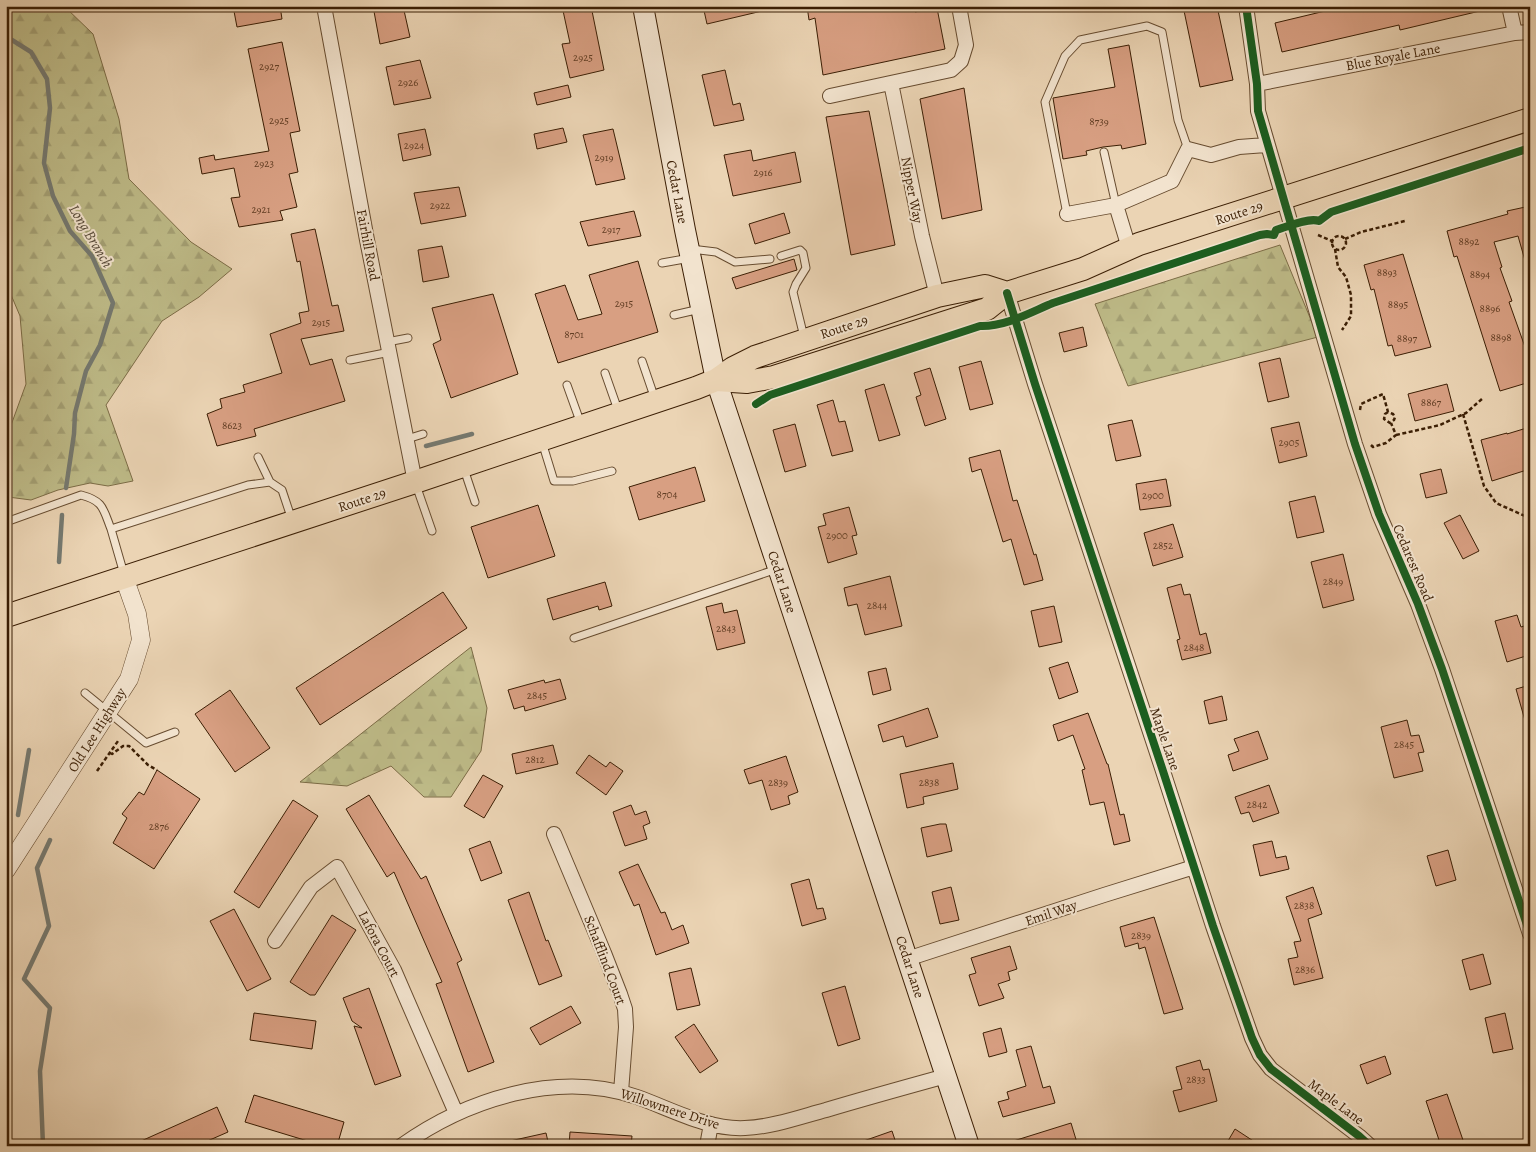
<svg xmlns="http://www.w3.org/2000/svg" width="1536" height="1152" font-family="Alegreya,serif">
<defs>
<pattern id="forest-firs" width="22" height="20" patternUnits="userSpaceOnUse" patternTransform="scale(1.25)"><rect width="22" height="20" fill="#bebb88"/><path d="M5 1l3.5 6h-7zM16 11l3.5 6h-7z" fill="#a4a074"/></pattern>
</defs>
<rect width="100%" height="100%" fill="#ebd4b4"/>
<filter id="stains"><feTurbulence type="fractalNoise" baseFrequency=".004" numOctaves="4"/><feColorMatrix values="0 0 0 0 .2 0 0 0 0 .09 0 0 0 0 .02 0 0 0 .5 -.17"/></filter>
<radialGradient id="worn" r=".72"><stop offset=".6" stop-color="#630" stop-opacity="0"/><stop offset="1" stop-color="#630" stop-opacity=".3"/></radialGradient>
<path fill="url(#forest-firs)" stroke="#7c6c46" d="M6,6H64L93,34L119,119L129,179L191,242L232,269L199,297L162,321L106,405L133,481L108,486L90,483L58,490L31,500L8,497L6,492V439L26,384L20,316L6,283Z
M1280,245L1318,337L1128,386L1095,304Z
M471,647L487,708L481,751L451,797H424L391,766L347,786L300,782Z"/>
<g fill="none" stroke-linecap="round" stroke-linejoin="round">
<path stroke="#757970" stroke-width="4.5" d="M6,39L12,40L31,52L47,79L50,108L44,163L53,196L70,231L92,256L113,303L100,345L86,371L75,413L74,434L66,488
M426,446L472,434
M59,562L62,515
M18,815L29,750
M43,1146L40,1071L50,1008L24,979L49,926L37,868L50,840"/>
</g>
<path fill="#d89f82" stroke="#3b1e04" d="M233,6H280L282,19L237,27Z
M373,6H403L410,37L380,44Z
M562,6H591L604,70L570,78L562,44L570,43Z
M703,6H761L762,11L707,24Z
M807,6H914L915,12L937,8L945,49L823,75L815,18L809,20Z
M1183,6H1217L1233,80L1200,87Z
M1346,6H1479L1480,11L1400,30L1399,25L1282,52L1275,23Z
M282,42L300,131L290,133L298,172L289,174L297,207L280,211L283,220L239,227L231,198L240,197L234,168L202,174L199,158L214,155L215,160L269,151L248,49Z
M1129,45L1146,144L1122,149L1121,145L1103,147L1086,151L1087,155L1063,159L1053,98L1115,87L1108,49Z
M420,60L431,98L394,105L386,67Z
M725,70L733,105L740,103L744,120L714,126L702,75Z
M568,85L571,97L537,105L534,93Z
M964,88L982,210L942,219L920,99Z
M869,111L895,245L851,255L826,117Z
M563,128L567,142L537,149L534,134Z
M425,129L431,155L403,161L398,134Z
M613,129L625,179L596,185L583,135Z
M751,150L753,161L795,152L801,182L733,196L724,155Z
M459,187L466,216L421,224L414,193Z
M1530,206V264H1526L1518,236L1494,242L1502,267L1500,268L1512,301L1509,302L1530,361V382L1500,391L1457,256L1454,257L1447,231L1508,214L1507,211Z
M634,211L641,236L588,246L580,222Z
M784,213L790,233L755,244L749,224Z
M315,229L332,306L338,305L344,331L301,339L310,365L332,359L345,401L254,429L256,436L217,446L207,414L222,408L220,399L245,392L243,385L282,373L270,334L301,323L299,313L309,311L300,261L297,262L291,234Z
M442,246L449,277L423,282L418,250Z
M1403,254L1431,347L1395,356L1392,345L1388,346L1374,289L1371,290L1364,265Z
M794,259L797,270L736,289L732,278Z
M638,261L658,332L558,363L535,294L565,285L578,320L602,314L589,275Z
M493,294L518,374L451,398L433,344L441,340L432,308Z
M1083,327L1087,346L1064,352L1059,333Z
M1280,358L1289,397L1268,402L1259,363Z
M981,361L993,404L970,410L959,367Z
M930,368L946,419L925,426L916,397L921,395L914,373Z
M884,384L900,435L879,441L865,390Z
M1447,384L1454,411L1415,421L1408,394Z
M833,400L839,422L845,421L853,451L832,456L817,405Z
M1132,420L1141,456L1116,461L1108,425Z
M1299,422L1307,456L1279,463L1271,428Z
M795,424L806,466L785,472L773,430Z
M1530,427V469L1492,481L1481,440L1507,433V434Z
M1000,450L1013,501L1017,500L1034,555L1036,554L1043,580L1024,585L1011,539L1003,542L981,469L972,472L969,458Z
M695,467L705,501L639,520L629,487Z
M1441,469L1447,493L1426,498L1420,474Z
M1166,479L1171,506L1140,510L1136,484Z
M1315,496L1324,532L1297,538L1289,502Z
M538,505L555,556L488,578L471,527Z
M849,507L857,535L852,536L857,554L828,563L818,527L826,525L823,514Z
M1460,515L1479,551L1463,559L1444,523Z
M1173,524L1183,557L1153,566L1144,533Z
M1343,554L1354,600L1323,608L1311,562Z
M890,576L902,626L865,635L857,604L848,606L844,588Z
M605,582L612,606L599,610L598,606L553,620L547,599Z
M1181,584L1184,595L1190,594L1200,635L1206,633L1211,653L1182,660L1177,640L1180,639L1167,588Z
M443,592L467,628L320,725L296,688Z
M722,603L724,613L737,610L745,643L717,650L706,607Z
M1054,606L1062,642L1039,647L1031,611Z
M1517,615L1521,627L1530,624V639L1525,640L1529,655L1507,662L1495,621Z
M1068,662L1078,692L1059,699L1049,668Z
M886,668L891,690L873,695L868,672Z
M560,679L566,699L525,711L524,706L514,709L508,690L544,680L545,683Z
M1530,685V723L1526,724L1516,689Z
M230,690L270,748L235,772L195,714Z
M1222,696L1227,720L1209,724L1204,701Z
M928,708L938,737L906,747L903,736L883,742L878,725Z
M1088,713L1107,764H1108L1120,815L1124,814L1130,841L1114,845L1104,802L1090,805L1082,770L1085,769L1073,735L1058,741L1053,725Z
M1407,720L1411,736L1419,735L1424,752L1418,753L1423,771L1394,778L1381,727Z
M1258,731L1268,759L1233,771L1228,755L1239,751L1234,739Z
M553,745L558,764L516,774L512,754Z
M589,755L606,767L610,762L623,771L606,795L576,773Z
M786,756L798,792L788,796L790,804L771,810L762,780L749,784L744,770Z
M953,763L958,789L923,797L924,804L907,808L900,774Z
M157,770L200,799L154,869L113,843L127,818L122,814L139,792L144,795Z
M483,775L503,786L484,818L464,806Z
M1269,785L1279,813L1253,822L1249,812L1241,814L1235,797Z
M369,795L421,879L426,876L462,960L457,963L494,1062L468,1072L436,984L442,982L394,872L387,877L346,809Z
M293,800L318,816L259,908L234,892Z
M631,805L635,815L646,811L650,823L643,826L647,839L625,846L613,812Z
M940,824H946L952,851L927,857L921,828Z
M490,841L502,873L481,881L469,849Z
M1272,841L1276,858L1286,856L1289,869L1260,876L1253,845Z
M1448,850L1456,880L1436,886L1427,856Z
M638,864L661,913L665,912L672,930L683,925L689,943L656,955L639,904L634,906L619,872Z
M809,879L817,909L823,908L826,919L802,926L791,884Z
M951,887L959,920L940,924L932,892Z
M1313,887L1322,914L1308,919L1323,978L1294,985L1288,959L1298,957L1294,942L1301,941L1286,897Z
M529,892L546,941L548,940L562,976L539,985L508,900Z
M234,909L271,979L247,991L210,921Z
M332,915L356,930L315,995H310L290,982Z
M1154,917L1183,1009L1164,1014L1145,947L1139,949L1138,943L1125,947L1120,927Z
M1010,946L1017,969L1008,972L1010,980L998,984L1004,998L979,1006L969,975L976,973L971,958Z
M1483,954L1491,984L1470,990L1462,960Z
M691,968L700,1005L677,1010L669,973Z
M845,986L860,1039L838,1046L822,993Z
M369,988L401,1076L375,1085L354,1026L362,1028L352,1021L343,998Z
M571,1006L581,1023L540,1045L530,1028Z
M254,1013L316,1021L312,1049L250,1040Z
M1505,1013L1513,1049L1493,1053L1485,1018Z
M694,1024L718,1061L700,1073L675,1037Z
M1001,1028L1007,1052L989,1057L983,1033Z
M1031,1046L1043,1088L1050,1086L1055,1103L1003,1117L998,1102L1009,1099L1007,1092L1026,1086L1016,1050Z
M1385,1056L1391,1074L1367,1084L1360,1065Z
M1200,1060L1203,1070L1209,1069L1217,1101L1179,1112L1173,1091L1182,1089L1176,1067Z
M1447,1094L1464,1143L1457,1146H1441L1426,1101Z
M254,1095L344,1122L337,1146H324L245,1122Z
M217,1107L228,1132L196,1146H130Z
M1071,1123L1078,1146H1008L1007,1143Z
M1235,1129L1261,1146H1225Z
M892,1131L897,1146H855V1144Z
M570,1132L632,1136L631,1146H569Z
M546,1133L549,1146H511L510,1141Z"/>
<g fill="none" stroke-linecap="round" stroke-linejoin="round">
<g stroke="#674c30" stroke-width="9">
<path id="service" d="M1104,152L1116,205
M1067,214L1045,102L1065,56L1080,40L1147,26L1162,32L1178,120L1188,149
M691,249L716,252L735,262L770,259
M781,256L800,250L803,253L806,268L796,284L793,292L804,337
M662,263L690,258
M674,315L700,309
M387,342L408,338
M350,360L390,352
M642,361L655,399
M605,373L618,410
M567,385L581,424
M407,439L423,434
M542,442L554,481H573L612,471
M258,457L270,482
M464,469L475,502
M416,485L432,531
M6,522L81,495C104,501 103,509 111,529
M124,574L111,529L248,485L270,482L282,490L292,520
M574,638L777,569
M85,693L146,743L175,732"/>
</g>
<g stroke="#674c30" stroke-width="16">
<path id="minor" d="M324,6L367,240L415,482
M1246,6L1257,84L1258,111L1355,444L1379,514L1418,604L1442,669L1530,934
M1509,6L1515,33
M891,83L922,236L937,296
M1257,84L1515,33L1530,32
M830,96L951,70L961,61L966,45L959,6
M1116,205L1129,248
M1067,214L1116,205L1172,181L1188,149L1211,155L1239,147L1266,145
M1007,293L1035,384L1162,768L1213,926L1252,1038L1260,1055L1271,1069L1359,1136L1370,1146
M554,834L604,953L620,994L625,1009L626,1027L621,1092
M275,941L311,887L337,867L394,970L456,1113
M907,959L1104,895L1194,867
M401,1146C467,1099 557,1070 637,1097C671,1109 708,1130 745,1128C772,1127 800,1117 826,1110C866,1098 906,1087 946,1076
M707,1146L711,1124"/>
</g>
<g stroke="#674c30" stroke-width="19">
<path id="tertiary" d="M6,870L129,679L141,640L137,614L124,577"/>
</g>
<g stroke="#3b1e04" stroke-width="22">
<path id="secondary" d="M643,6L685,230L716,380L969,1146"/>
</g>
<g stroke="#3b1e04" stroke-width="24">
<path id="primary" d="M716,380L747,382L774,377L987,309L1007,293L1083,269L1139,244L1530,119
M6,616L415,482L696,388L716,380L733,368L755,357L937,296L985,286L1007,293"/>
</g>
<path stroke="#3b1e04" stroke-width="2.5" stroke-dasharray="4 2.5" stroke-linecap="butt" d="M1318,235L1332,241
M1332 243a7 7 0 1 1 14 0a7 7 0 1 1-14 0Z
M1345,239L1361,232L1405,221
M1335,249L1338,267L1346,277L1351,295V316L1342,330
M1360,410L1361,404L1383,394L1388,412L1393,414L1395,417L1394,420L1390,423L1384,419L1385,414L1388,412
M1463,414L1484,486L1496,503L1525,516H1530
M1396,435L1440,425L1466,413L1483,398
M1371,445L1373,447L1386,443L1396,435L1391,423
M110,753L112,754L123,746H129L148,765L157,770
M97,771L118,741"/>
<use href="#service" stroke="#f2e3ce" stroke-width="7"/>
<use href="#minor" stroke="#f2e3ce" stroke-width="14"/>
<use href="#tertiary" stroke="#f2e3ce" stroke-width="18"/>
<use href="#secondary" stroke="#f2e3ce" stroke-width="20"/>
<use href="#primary" stroke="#ebd4b4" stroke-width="22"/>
<g stroke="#f2e3ce" stroke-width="11">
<path id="cycleway" d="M1246,6L1257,84L1258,111L1355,444L1379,514L1418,604L1442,669L1530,934
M1007,293L1035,384L1162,768L1213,926L1252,1038L1260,1055L1271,1069L1359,1136L1370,1146
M756,404L770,395L980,326C1005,327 1031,312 1053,303L1260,235L1267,234L1274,235L1276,230C1286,227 1309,217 1319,221L1331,212L1530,148"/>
</g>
<use href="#cycleway" stroke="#1b5e20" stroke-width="8"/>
</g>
<g text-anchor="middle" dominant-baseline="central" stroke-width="4" stroke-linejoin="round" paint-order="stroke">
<g font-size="11" fill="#623e24">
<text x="583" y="57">2925</text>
<text x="269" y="66">2927</text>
<text x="408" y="82">2926</text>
<text x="279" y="120">2925</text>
<text x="1099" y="121">8739</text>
<text x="414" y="145">2924</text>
<text x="604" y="157">2919</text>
<text x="264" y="163">2923</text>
<text x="763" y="172">2916</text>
<text x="440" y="205">2922</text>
<text x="261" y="209">2921</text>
<text x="611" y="229">2917</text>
<text x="1469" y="241">8892</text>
<text x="1387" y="272">8893</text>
<text x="1480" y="274">8894</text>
<text x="624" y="303">2915</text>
<text x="1398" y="304">8895</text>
<text x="1490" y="308">8896</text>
<text x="321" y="322">2915</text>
<text x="574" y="334">8701</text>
<text x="1501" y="337">8898</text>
<text x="1407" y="338">8897</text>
<text x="1431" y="402">8867</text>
<text x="232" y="425">8623</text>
<text x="1289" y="442">2905</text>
<text x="667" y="494">8704</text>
<text x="1153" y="495">2900</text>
<text x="837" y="535">2900</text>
<text x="1163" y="545">2852</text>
<text x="1333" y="581">2849</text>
<text x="877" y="605">2844</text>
<text x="726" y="628">2843</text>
<text x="1194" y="647">2848</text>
<text x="537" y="695">2845</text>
<text x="1404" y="744">2845</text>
<text x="535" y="759">2812</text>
<text x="778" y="782">2839</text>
<text x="929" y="782">2838</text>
<text x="1257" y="804">2842</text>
<text x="159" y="826">2876</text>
<text x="1304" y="905">2838</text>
<text x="1141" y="935">2839</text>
<text x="1305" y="969">2836</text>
<text x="1196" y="1079">2833</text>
</g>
<g font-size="14" fill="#3b1e04" stroke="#f2e3ce">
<text transform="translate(1393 57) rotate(-11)">Blue Royale Lane</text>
<text transform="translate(912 190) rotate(79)">Nipper Way</text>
<text transform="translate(677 192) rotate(79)">Cedar Lane</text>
<text transform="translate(1239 213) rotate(-18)">Route 29</text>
<text transform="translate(368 245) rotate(79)">Fairhill Road</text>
<text transform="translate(844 327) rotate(-18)">Route 29</text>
<text transform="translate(362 500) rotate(-18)">Route 29</text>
<text transform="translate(1413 563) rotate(67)">Cedarest Road</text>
<text transform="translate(782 582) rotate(72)">Cedar Lane</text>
<text transform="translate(97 730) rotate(-58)">Old Lee Highway</text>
<text transform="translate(1165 739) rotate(71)">Maple Lane</text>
<text transform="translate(1051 913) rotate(-19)">Emil Way</text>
<text transform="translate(379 944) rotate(62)">Lafora Court</text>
<text transform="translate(605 960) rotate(69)">Schafflind Court</text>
<text transform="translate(910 967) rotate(72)">Cedar Lane</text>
<text transform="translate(1336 1102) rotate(37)">Maple Lane</text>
<text transform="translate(670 1109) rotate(18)">Willowmere Drive</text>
</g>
<g font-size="15" font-style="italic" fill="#584b3a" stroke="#f2e3ce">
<text transform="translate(91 236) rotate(59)">Long Branch</text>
</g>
</g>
<rect width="1536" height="1152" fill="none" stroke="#ebd4b4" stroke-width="25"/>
<rect x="8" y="8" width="1521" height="1137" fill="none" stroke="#3b1e04" stroke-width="2.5"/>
<rect x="12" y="12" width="1511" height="1127" fill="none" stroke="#3b1e04"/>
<rect width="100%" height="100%" filter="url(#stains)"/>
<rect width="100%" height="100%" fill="url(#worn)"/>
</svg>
